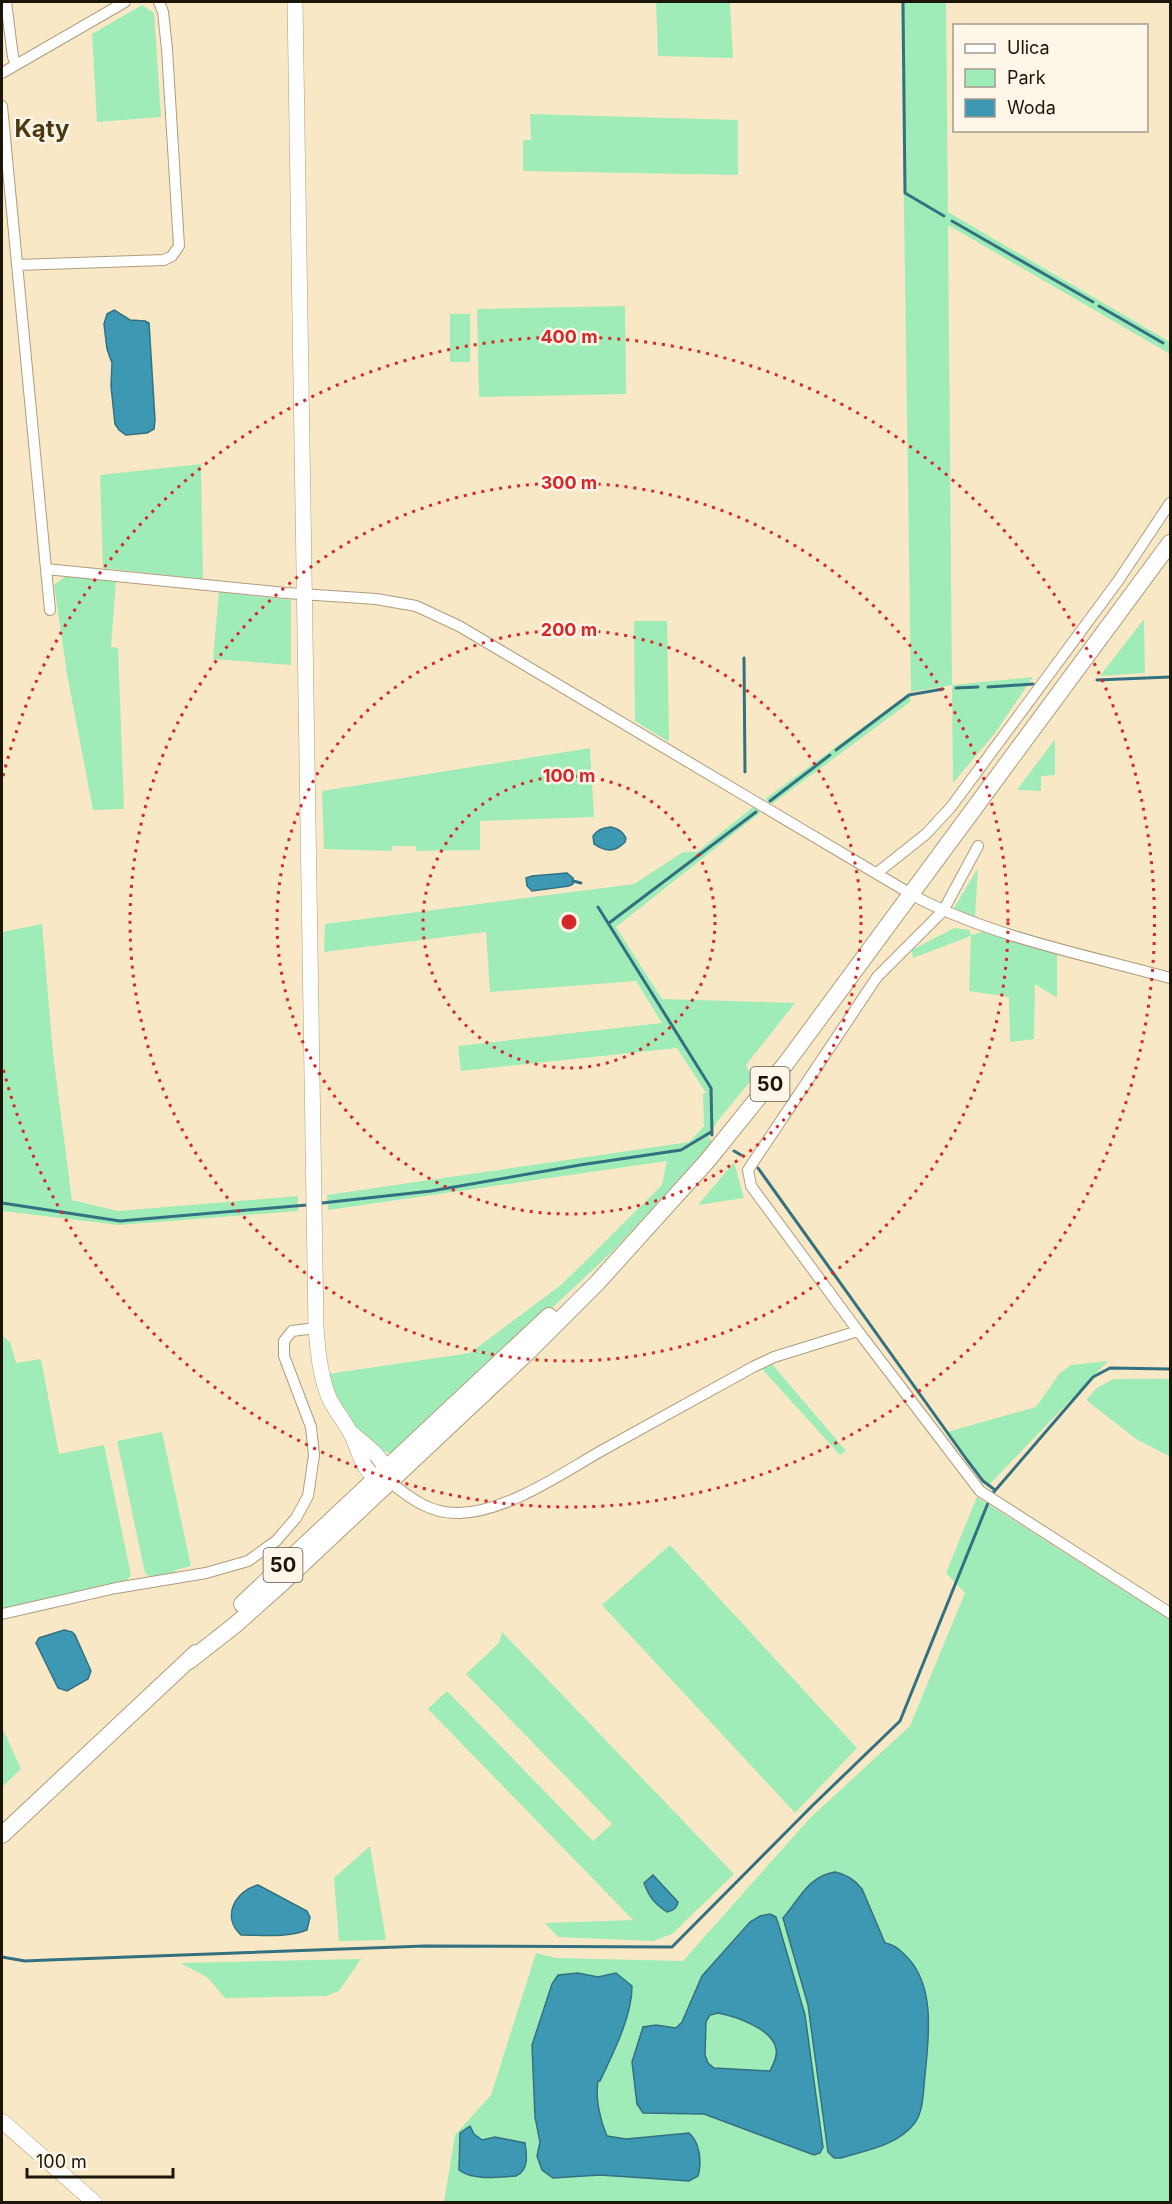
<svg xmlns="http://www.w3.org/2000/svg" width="1172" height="2204" font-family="Inter,sans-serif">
<rect width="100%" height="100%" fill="#f9e8c6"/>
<path fill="#a0ecb8" d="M656,2H730L733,58L658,56Z
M901,2H946L948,212L1170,342V354L948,225L952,685L1033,677L995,733L953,783L952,685L911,692L910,702L772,804L765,799L911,692Z
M142,5L154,13L161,117L97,122L92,34Z
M530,114L738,120V175L523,171V140H531Z
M625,306L626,394L479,397L477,309Z
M450,314H470V362H450Z
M201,464L203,579L103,568L100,475Z
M66,576L116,581L111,647L118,648L124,809L93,810L67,674L54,585Z
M219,592L291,600V665L213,659Z
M1144,619L1145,673L1100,676Z
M634,621H667L669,742L635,721Z
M1055,739V775L1041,776V791L1017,790Z
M590,748L594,817L480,821V850L416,851V846H392V851L324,849L322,791Z
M753,807L761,812L616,927L662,999L795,1003L746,1065L753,1078L716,1123L709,1138L714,1142L612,1252L396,1453C364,1455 337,1400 328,1374L470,1353L561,1285L662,1185L667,1161L328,1210L327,1195L689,1142L704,1126L703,1094L706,1093L677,1048L461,1071L458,1046L662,1023L636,981L490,992L486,932L324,952L325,924L634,884L683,852H697Z
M978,868L975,917L954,908Z
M42,924L53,1054L72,1200L118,1211L298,1196V1211L119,1225L2,1211V932Z
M954,928L969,930L971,935L982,932L1057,953V998L1035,984L1034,1039L1010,1042L1009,997L969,991L971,936L913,958L912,950Z
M734,1162L744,1198L698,1205Z
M2,1335L10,1342L16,1363L41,1359L59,1454L104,1445L131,1575L125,1583L2,1609Z
M1108,1361L988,1486L947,1432L1036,1407L1059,1374L1071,1365Z
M772,1364L846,1451L840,1455L761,1368Z
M1113,1379H1170L1169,1456L1136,1439L1086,1400L1097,1388Z
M162,1432L191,1566L175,1570L176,1575L153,1579L145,1573L117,1441Z
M977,1497L1170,1620V2202H444L455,2135L491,2095L536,1953L556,1958L683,1961L810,1818L910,1726L965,1593L946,1573Z
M670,1545L857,1748L795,1813L602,1605Z
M502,1632L734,1874L672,1934L653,1941L558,1937L545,1923L633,1920L428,1709L447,1691L593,1841L612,1824L466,1674L499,1643Z
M2,1727L21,1769L2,1787Z
M370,1846L386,1940L339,1941L334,1878Z
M361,1959L339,1991L326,1996L225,1998L207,1977L180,1963Z"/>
<path fill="#3d98b4" stroke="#337181" stroke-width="1.5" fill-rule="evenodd" d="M114,310L130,320L145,321L149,323L155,420L154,429L147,433L126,435L119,430L115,424L111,386L112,363L107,349L104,324L107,314Z
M611,827C619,829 622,831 626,838L625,842C615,853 605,852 594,844L593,836C598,829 603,828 611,827Z
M567,873L573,878V884L569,886L532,891L527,886L526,878L532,876Z
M64,1630L72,1632L75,1635L91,1671L88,1679L67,1691L58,1688L36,1643L39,1638Z
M835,1872C846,1874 855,1880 862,1889L885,1943C893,1944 898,1948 904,1954C936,1983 929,2036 925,2075C923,2091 924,2111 914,2124C896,2146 867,2150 841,2158H834L828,2152L808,2005L783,1918C799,1900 808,1876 835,1872Z
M653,1875L678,1902C677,1908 674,1910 667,1912C655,1904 649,1897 644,1883Z
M258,1885L307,1911L310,1917L307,1930C286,1938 263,1935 241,1935C221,1917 235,1891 258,1885Z
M770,1914L776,1917L779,1926L805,2015L823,2147L820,2153L814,2155L704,2114L643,2113L637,2104L632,2062L643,2027L656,2025L676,2028L682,2022L702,1976L750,1922L760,1916ZM718,2013C735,2016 773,2029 776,2049C778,2057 773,2064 770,2071L714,2068L708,2063L705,2055L706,2022L710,2015Z
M578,1973L598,1977L616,1973L632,1986C632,2017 613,2053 600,2081H598C595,2098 600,2120 607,2136L626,2139L689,2133C700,2142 702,2163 698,2176L689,2181L600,2175L553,2178L542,2170L537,2156L540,2142L535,2117L532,2045L552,1984L558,1975Z
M470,2126L474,2134L482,2140L495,2137L525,2143C527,2155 529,2170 516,2176C499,2177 473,2181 459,2170L460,2133Z"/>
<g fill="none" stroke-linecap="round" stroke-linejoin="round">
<path stroke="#337181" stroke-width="3" d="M903,2L905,193L944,216
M952,221L1093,302
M1099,306L1163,343
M744,658L745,772
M1097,680L1170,677
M988,687L1033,684
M956,688L978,687
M836,750L909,695L943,689
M770,801L830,755
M573,881L581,883
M598,907L711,1088L712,1135
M609,923L756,812
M734,1151L741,1155
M758,1168L967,1460L983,1481L995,1490
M2,1203L120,1221L307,1205
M322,1203L431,1191L580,1165L681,1150L711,1132
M993,1493L1093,1377L1110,1368L1170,1369
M2,1957L25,1961L48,1960L425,1946L672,1947L812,1806L900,1721L988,1503"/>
<g stroke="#ae9d7d" stroke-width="12">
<path id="street" d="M6,2L13,57L16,64
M2,73L125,2
M2,106L46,569L286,593L376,599L416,606L459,626L916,897C993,937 1086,955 1170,978
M17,265L164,260L172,256L179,246L167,49L163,12L159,2
M46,569L50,610
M877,873L926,834L951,807L1118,581L1170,503
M858,1331L980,1491L1170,1613
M390,1482C411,1499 431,1514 459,1513C506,1512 561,1474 601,1451C652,1423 703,1395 753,1367L774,1357L858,1331L751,1186L748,1170L877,977L943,911L978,846
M2,1614L116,1588L206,1573L248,1561L276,1541L296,1518L308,1496L314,1455L311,1427L284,1356V1341L292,1331L316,1328"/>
</g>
<g stroke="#ae9d7d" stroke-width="16">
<path id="secondary" d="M295,2L316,1328C318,1352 320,1377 330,1400C336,1411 344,1421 350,1432C362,1454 360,1477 390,1482C385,1457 369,1448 350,1432
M2,2121L94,2202"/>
</g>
<g stroke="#ae9d7d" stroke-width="18">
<path id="primary" d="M242,1604L549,1316
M189,1661L235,1625L282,1583L529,1351L598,1282L708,1160L787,1062L1170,543
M2,1835L196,1653"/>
</g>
<use href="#street" stroke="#fff" stroke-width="10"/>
<use href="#secondary" stroke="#fff" stroke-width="15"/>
<use href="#primary" stroke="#fff" stroke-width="16"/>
</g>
<g fill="none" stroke="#d62828" stroke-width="3" stroke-dasharray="3 6">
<circle cx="569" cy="922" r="146"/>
<circle cx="569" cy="922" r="292"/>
<circle cx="569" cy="922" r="439"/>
<path d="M3 776A585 585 0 1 1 3 1068"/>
</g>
<g text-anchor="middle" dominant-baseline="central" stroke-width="5" stroke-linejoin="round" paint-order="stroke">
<g fill="#fdf6e9" stroke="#60584c" stroke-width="1.5">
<rect x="750.5" y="1067" width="39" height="34" rx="4.5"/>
<rect x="263.5" y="1548" width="39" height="34" rx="4.5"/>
</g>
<g font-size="20" font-weight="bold" fill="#1c1509">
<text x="770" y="1084">50</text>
<text x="283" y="1565">50</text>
</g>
<g font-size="24" font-weight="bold" fill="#4c3913" stroke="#fdf6e9">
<text x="42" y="128">Kąty</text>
</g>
</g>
<circle cx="569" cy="922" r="9" fill="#d62828" stroke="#fdf6e9" stroke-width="3"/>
<g font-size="18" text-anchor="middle" font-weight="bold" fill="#d62828" stroke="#fdf6e9" stroke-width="5" stroke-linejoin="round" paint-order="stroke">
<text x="569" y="343">400 m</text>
<text x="569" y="489">300 m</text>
<text x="569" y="636">200 m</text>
<text x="569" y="782">100 m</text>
</g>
<rect width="1172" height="2204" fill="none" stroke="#1c1509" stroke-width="6"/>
<rect x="953" y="24" width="195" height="108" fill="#fdf6e9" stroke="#a39c8f" stroke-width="1.5"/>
<rect x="965" y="44" width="30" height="9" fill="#ffffff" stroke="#a39c8f" stroke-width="1.5"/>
<text x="1007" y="54" font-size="18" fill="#1c1509">Ulica</text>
<rect x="965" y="69" width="30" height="18" fill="#a0ecb8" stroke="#a39c8f" stroke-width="1.5"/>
<text x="1007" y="84" font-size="18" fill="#1c1509">Park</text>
<rect x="965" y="99" width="30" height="18" fill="#3d98b4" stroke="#a39c8f" stroke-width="1.5"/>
<text x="1007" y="114" font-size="18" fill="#1c1509">Woda</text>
<path d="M27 2168v9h146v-9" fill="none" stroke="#1c1509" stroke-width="3"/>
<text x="36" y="2168" font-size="18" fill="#1c1509" stroke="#fdf6e9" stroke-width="4.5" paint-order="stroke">100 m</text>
</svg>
